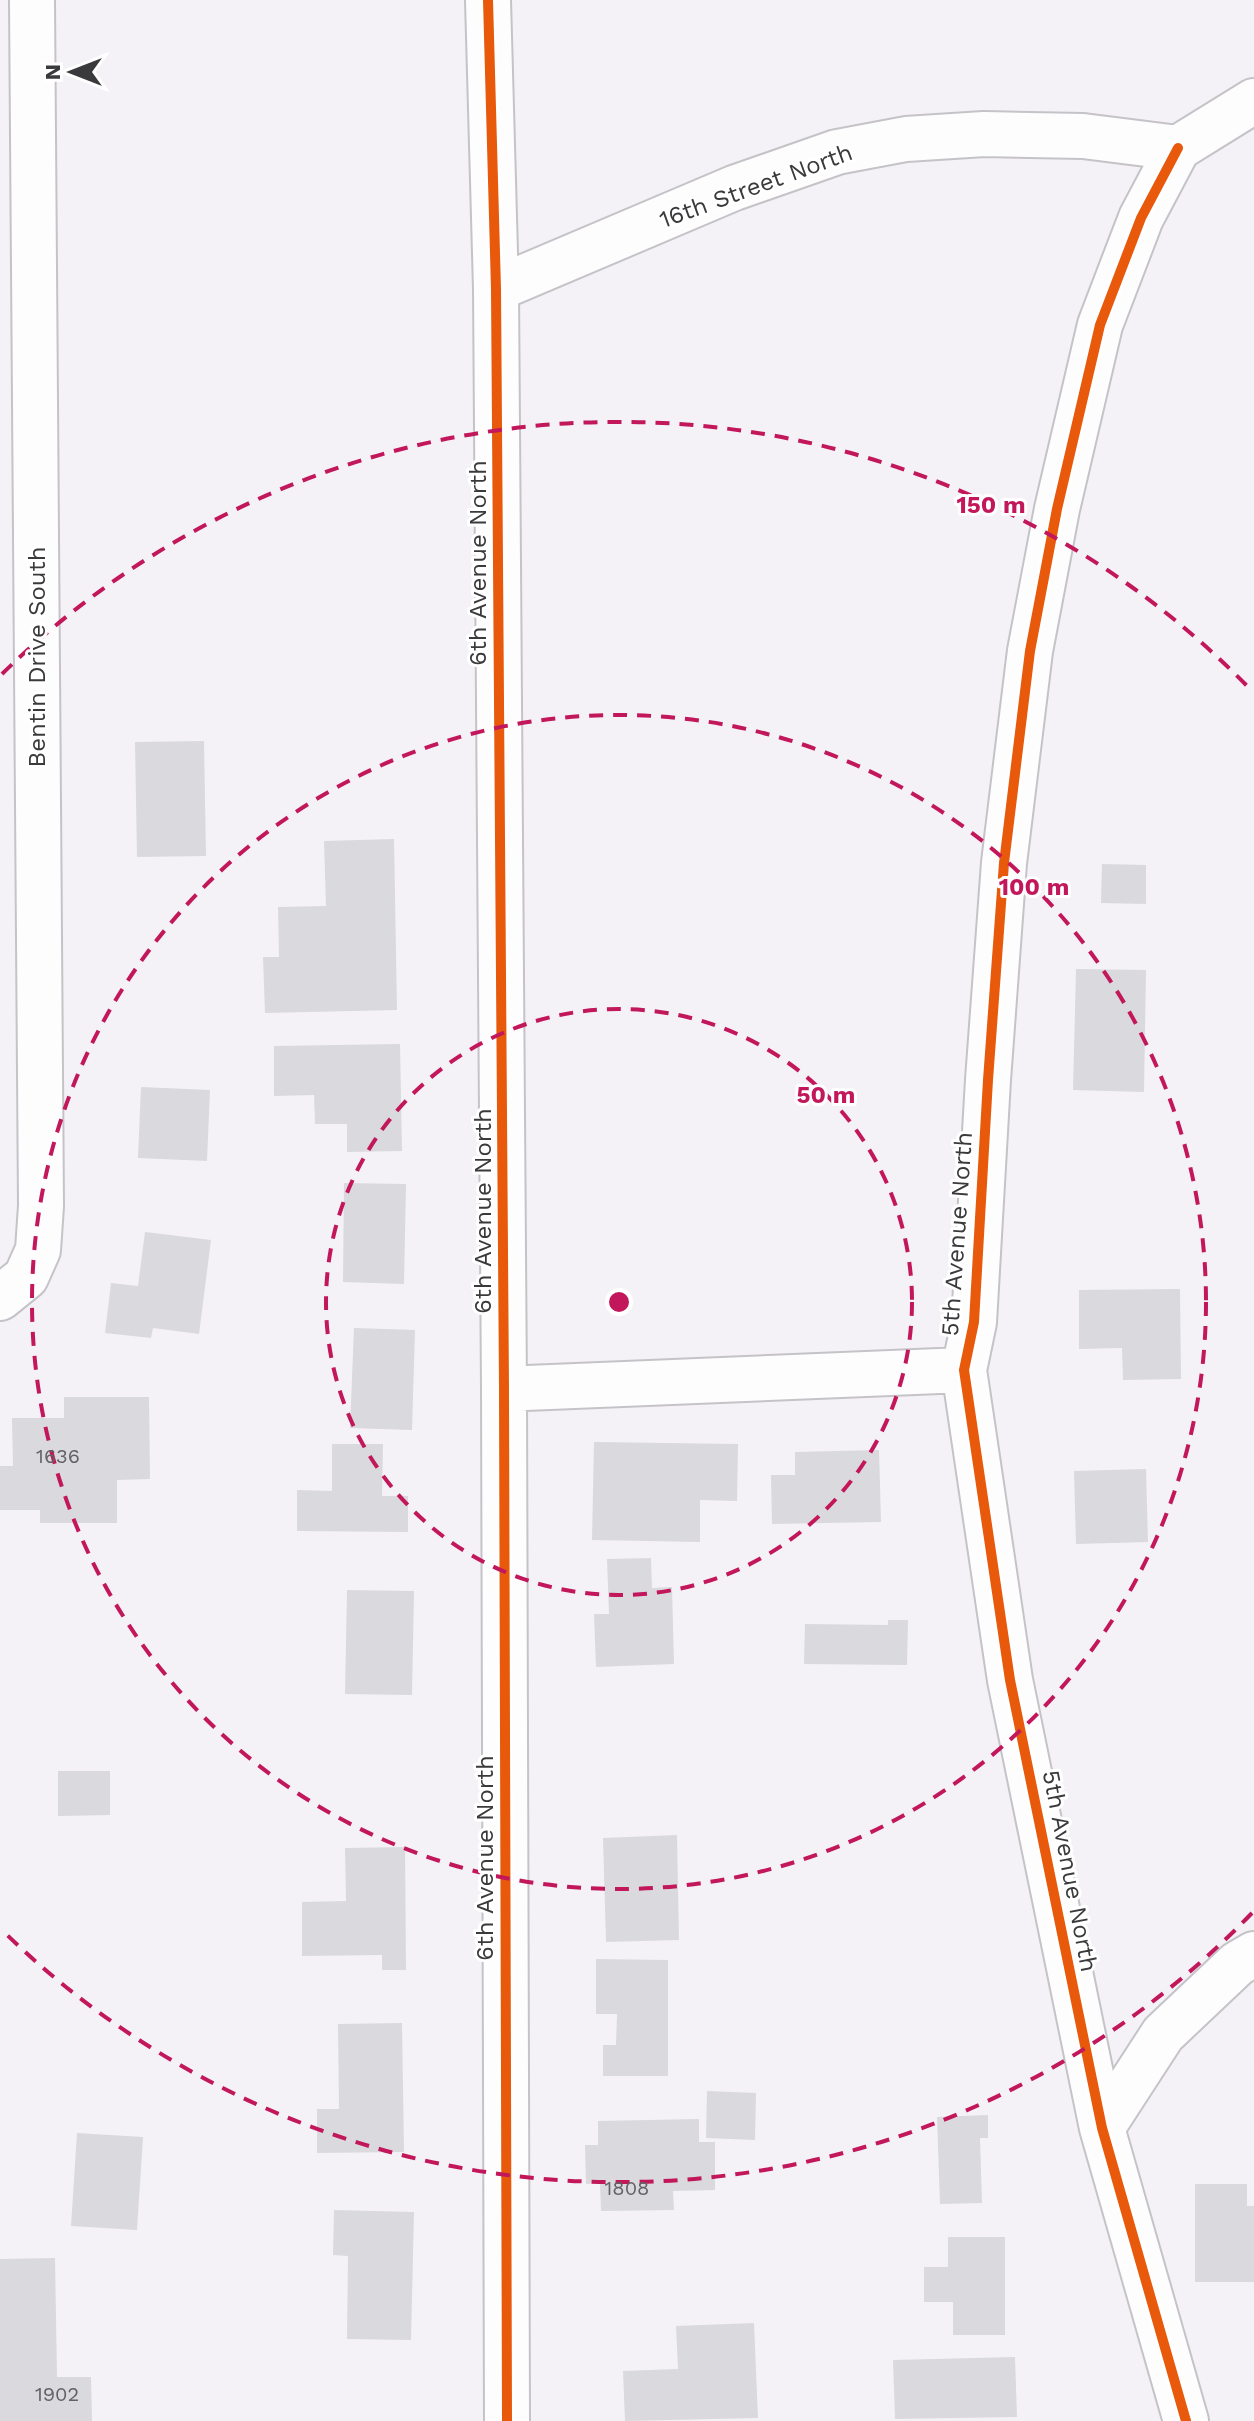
<svg xmlns="http://www.w3.org/2000/svg" width="1254" height="2421" font-family="'Work Sans',sans-serif">
<rect width="100%" height="100%" fill="#f4f2f7"/>
<path fill="#dad9dd" d="M204,741L206,856L137,857L135,742Z
M394,839L397,1010L265,1013L263,957H279L278,907L326,906L324,841Z
M1102,864L1146,865V904L1101,903Z
M1076,969L1146,970L1144,1092L1073,1090Z
M400,1044L402,1151L347,1152V1124H315L314,1095L274,1096V1046Z
M141,1087L210,1090L207,1161L138,1158Z
M344,1183L406,1184L404,1284L343,1282Z
M145,1232L211,1240L199,1334L153,1328L151,1338L105,1333L111,1283L138,1286Z
M1180,1289L1181,1379L1123,1380L1122,1348L1079,1349V1290Z
M354,1328L415,1330L412,1430L350,1428Z
M64,1397H149L150,1479L117,1480V1523H40V1510H0V1466H13L12,1418H64Z
M594,1442L738,1444L737,1501L700,1500V1542L592,1540Z
M332,1444H383L382,1496H408V1532L297,1531V1490L332,1491Z
M879,1450L881,1522L772,1524L771,1475H795V1452Z
M1146,1469L1148,1542L1076,1544L1074,1471Z
M651,1558L652,1588L672,1587L674,1664L596,1667L594,1614H609L607,1559Z
M347,1590L414,1591L412,1695L345,1694Z
M888,1620H908L907,1665L804,1664L805,1624L888,1625Z
M58,1771H110V1815L58,1816Z
M677,1835L679,1940L606,1942L603,1838Z
M405,1847L406,1970H382V1955L302,1956V1902L346,1901L345,1848Z
M596,1959L668,1960V2076H603V2045H616L617,2014H596Z
M402,2023L404,2152L317,2153V2109H339L338,2024Z
M707,2091L756,2093L755,2140L706,2138Z
M988,2115V2138H980L982,2203L940,2204L937,2117Z
M699,2119V2142H715V2190L673,2191L674,2210L601,2211L600,2183L586,2184L585,2145H598V2121Z
M77,2133L143,2137L137,2230L71,2226Z
M1195,2184H1247V2206H1254V2282H1195Z
M334,2210L414,2212L411,2340L347,2339L348,2256L333,2255Z
M948,2237H1005V2335H953V2302H924V2267H948Z
M55,2258L57,2377H91L92,2421H0V2259Z
M754,2323L758,2418L625,2421L623,2371L678,2369L676,2326Z
M1015,2357L1017,2417L895,2419L893,2360Z"/>
<g fill="none" stroke-linecap="round" stroke-linejoin="round">
<g stroke="#c5c3c7" stroke-width="48">
<path id="minor" d="M488,0L496,289L504,1389L507,2421
M1178,148L1141,218L1100,325L1057,509L1030,651L1004,863L988,1080L974,1322L964,1370L1010,1680L1102,2128L1186,2421
M496,289L734,188L837,152L906,139L984,134L1083,136L1178,148L1254,101
M0,1298L26,1277L38,1250L41,1206L32,0
M504,1389L964,1370
M1102,2128L1163,2034L1237,1964L1254,1954"/>
</g>
<use href="#minor" stroke="#fdfdfe" stroke-width="44"/>
<g stroke="#fff" stroke-width="15">
<path id="cycleway" d="M488,0L496,289L504,1389L507,2421
M1178,148L1141,218L1100,325L1057,509L1030,651L1004,863L988,1080L974,1322L964,1370L1010,1680L1102,2128L1186,2421"/>
</g>
<use href="#cycleway" stroke="#e8590c" stroke-width="10"/>
</g>
<g fill="none" stroke="#c2185b" stroke-width="4" stroke-dasharray="14 10">
<circle cx="619" cy="1302" r="293"/>
<circle cx="619" cy="1302" r="587"/>
<path d="M1252 1913A880 880 0 0 1 2 1930M2 674A880 880 0 0 1 1252 691"/>
</g>
<g text-anchor="middle" dominant-baseline="central" stroke-width="6" stroke-linejoin="round" paint-order="stroke">
<g font-size="20" fill="#626164">
<text x="58" y="1456">1636</text>
<text x="627" y="2188">1808</text>
<text x="57" y="2394">1902</text>
</g>
<g font-size="24" fill="#3a393c" stroke="#fff">
<text transform="translate(756 186) rotate(-20)">16th Street North</text>
<text transform="translate(478 563) rotate(-90)">6th Avenue North</text>
<text transform="translate(37 657) rotate(-90)">Bentin Drive South</text>
<text transform="translate(483 1211) rotate(-90)">6th Avenue North</text>
<text transform="translate(957 1234) rotate(-86)">5th Avenue North</text>
<text transform="translate(485 1858) rotate(-90)">6th Avenue North</text>
<text transform="translate(1070 1871) rotate(79)">5th Avenue North</text>
</g>
</g>
<circle cx="619" cy="1302" r="12" fill="#c2185b" stroke="#fff" stroke-width="4"/>
<g font-size="24" text-anchor="middle" font-weight="bold" fill="#c2185b" stroke="#fff" stroke-width="6" stroke-linejoin="round" paint-order="stroke">
<text x="991" y="513">150 m</text>
<text x="1034" y="895">100 m</text>
<text x="826" y="1103">50 m</text>
</g>
<g transform="translate(72 72) rotate(270)" stroke="#ffffff" stroke-width="6" paint-order="stroke">
<path d="M0-6L14 30L0 20L-14 30Z" fill="#3a393c"/>
<text y="-12" font-size="22" font-weight="bold" text-anchor="middle" fill="#3a393c">N</text>
</g>
</svg>
